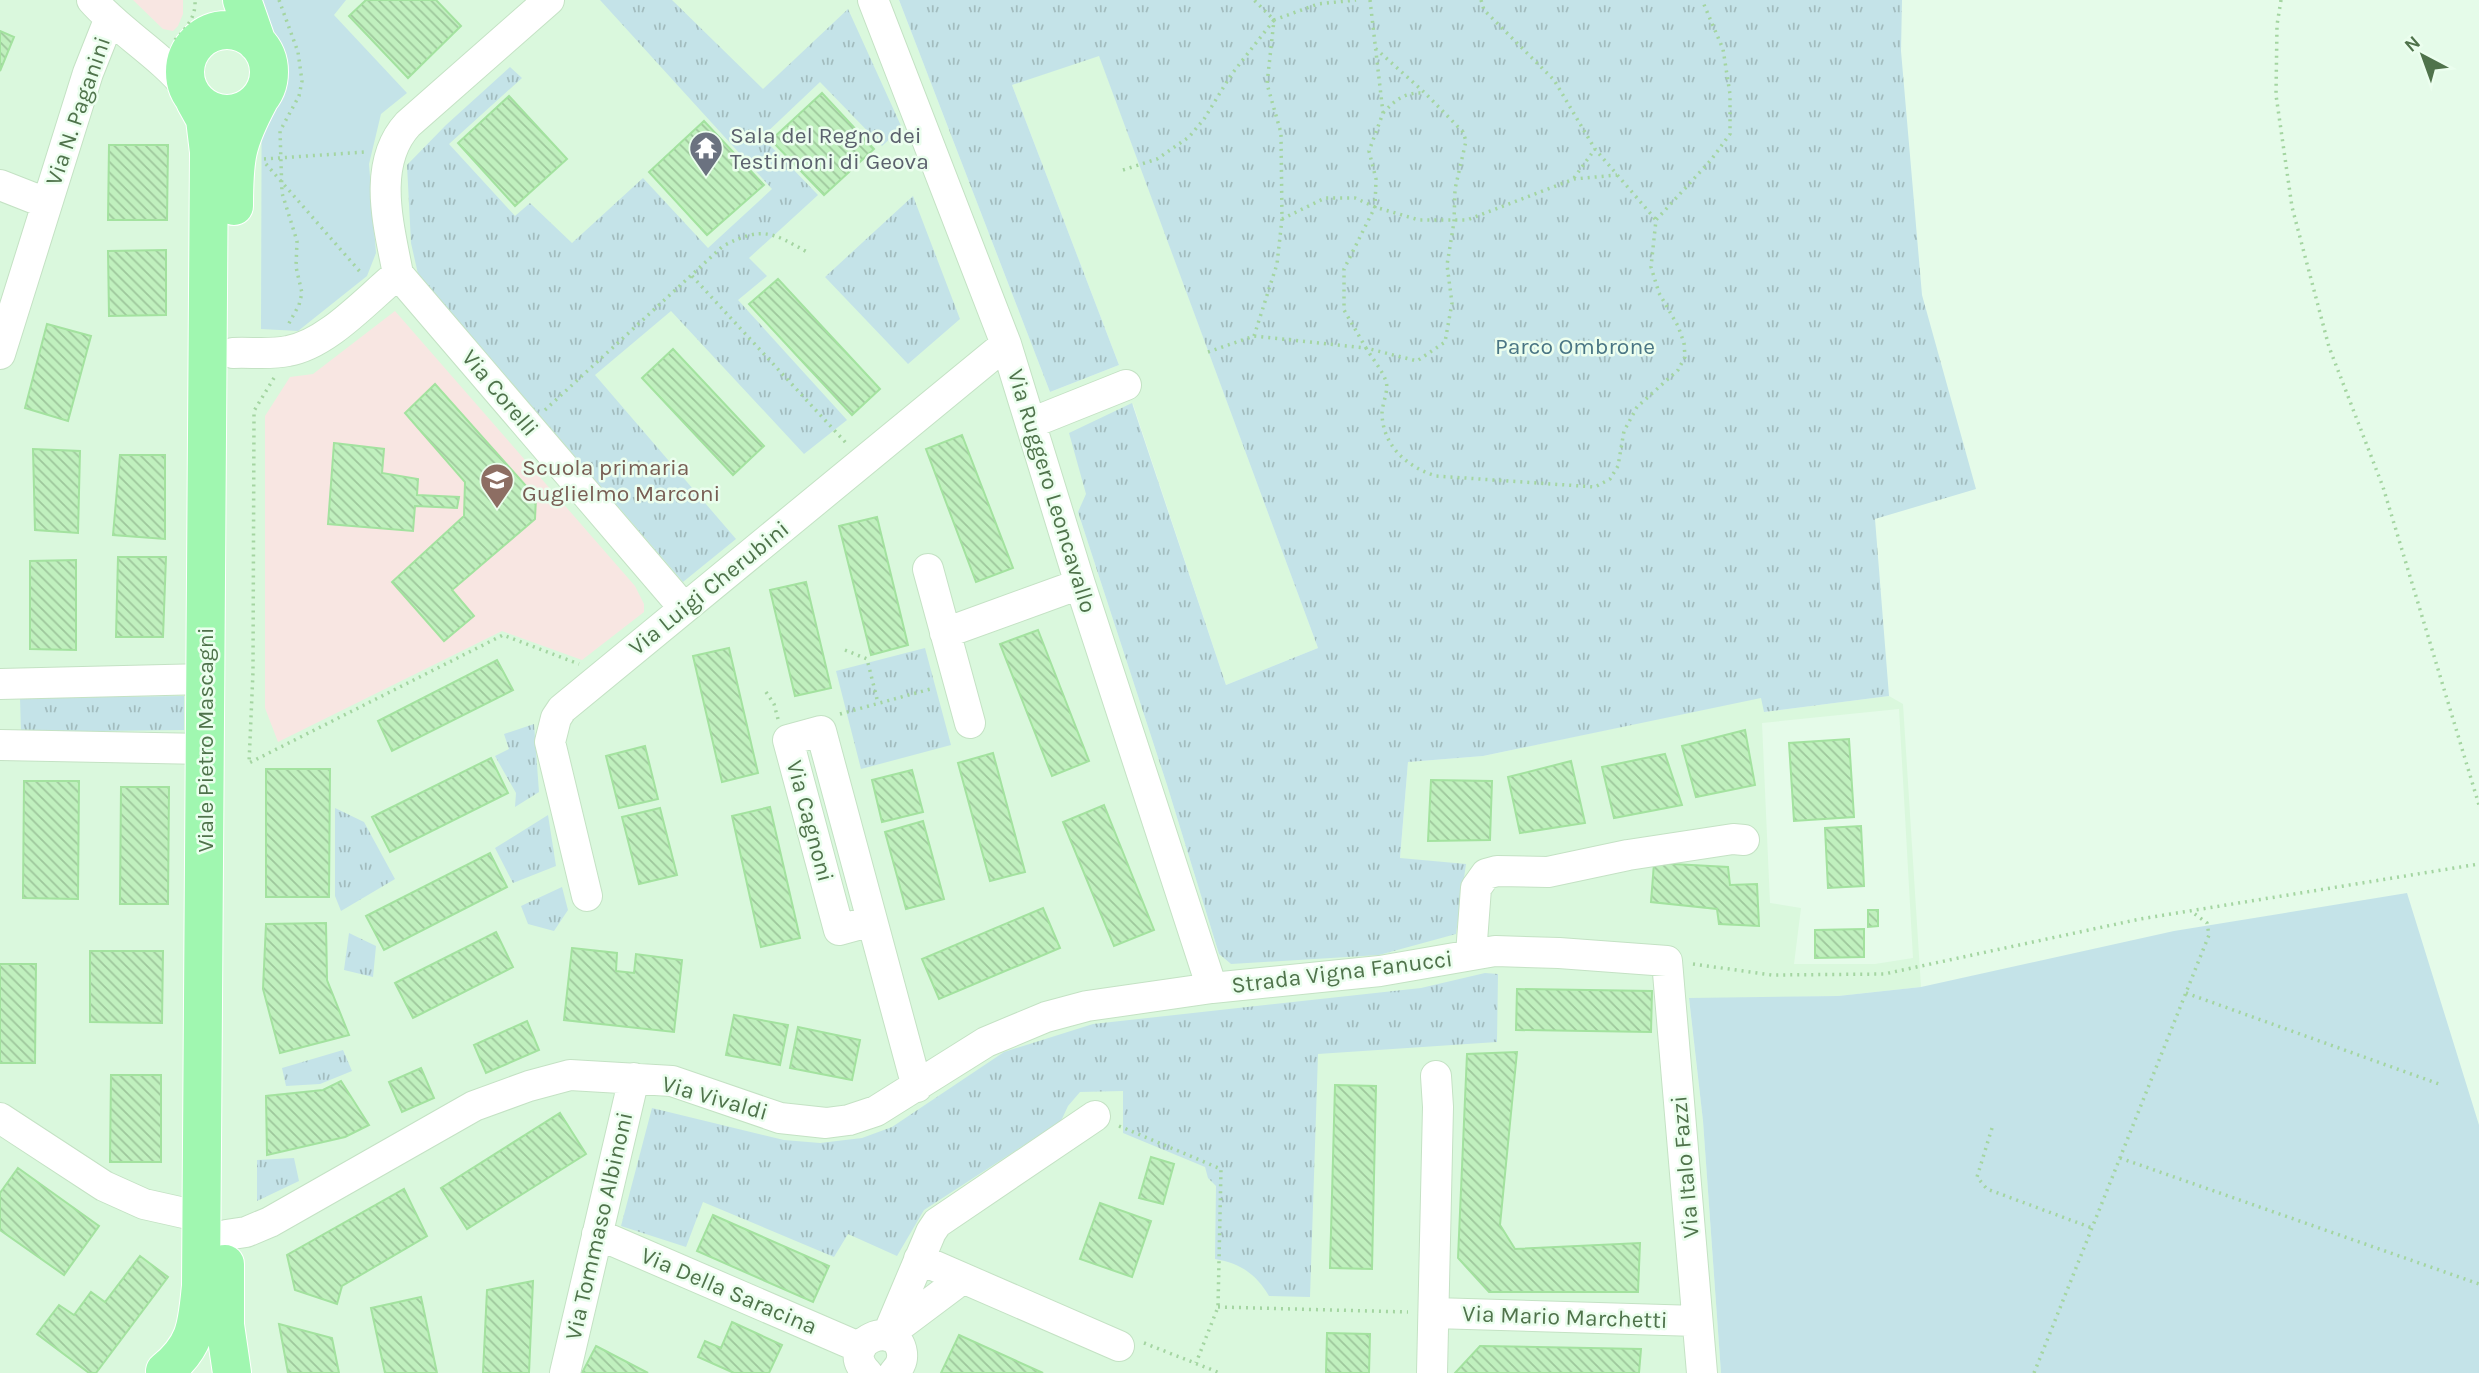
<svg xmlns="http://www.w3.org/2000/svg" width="2479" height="1373" font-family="Karla,sans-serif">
<defs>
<pattern id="grass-tufts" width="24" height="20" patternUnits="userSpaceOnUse" patternTransform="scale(1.75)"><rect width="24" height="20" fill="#c4e3e8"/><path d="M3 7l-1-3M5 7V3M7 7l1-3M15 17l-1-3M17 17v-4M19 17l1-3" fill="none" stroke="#a2bcbe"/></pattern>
<pattern id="building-back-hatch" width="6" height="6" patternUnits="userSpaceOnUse" patternTransform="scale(1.75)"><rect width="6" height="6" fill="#c0f0be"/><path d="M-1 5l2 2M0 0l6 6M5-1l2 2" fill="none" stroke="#9ec79c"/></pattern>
</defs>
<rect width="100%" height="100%" fill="#e5fbe9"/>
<path fill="#daf8dd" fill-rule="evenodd" d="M0,0H899L1050,392L1119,365L1012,85L1099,55L1318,648L1226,685L1133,404L1078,512L1167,785L1219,954L1231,964L1400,859L1408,762L1483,756L1762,697L1765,712L1889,696L1903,704L1921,987L1838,996L1689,999L1703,1121L1721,1373H0ZM1899,709L1913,958L1875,964H1794L1801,908L1770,903L1762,723Z"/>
<path fill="#f8e6e2" d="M133,0H183V14L178,26L173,31L163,29Z
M395,311L635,586L644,604V612L582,660L502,631L278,742L265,708V416L290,377L313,374Z"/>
<path fill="url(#grass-tufts)" d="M600,0H672L763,89L848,9L902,128L882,146L820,82L762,137L818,195L749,258L767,276L738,300L847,420L804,454L671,311L595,375L736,539L683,582L418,274L411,243L407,165L446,125L510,67L522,78L449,144L515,216L530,203L572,243L643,178L708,248L772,189Z
M899,0H1902L1901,51L1922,295L1976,489L1875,519L1889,696L1764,712L1761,698L1483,756L1408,762L1400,858L1466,864L1456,934L1379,955L1231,964L1219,954L1167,785L1078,512L1086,494L1069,433L1132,403L1226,685L1318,648L1099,56L1012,85L1119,365L1050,392Z
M913,196L960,319L908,364L825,277Z
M925,648L951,745L861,769L836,671Z
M184,696V730L21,732L20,698Z
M534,724L539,792L515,807L516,793L495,756L509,749L504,734Z
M335,808L364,822L395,879L341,911L335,896Z
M548,815L556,866L513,883L495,848Z
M562,887L568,910L554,931L528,924L521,906Z
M349,933L376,946L373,977L344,970Z
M1485,973L1498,974L1497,1042L1318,1054L1310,1297L1269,1296C1256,1274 1240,1263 1215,1259L1216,1186L1208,1178L1205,1167L1123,1133V1091L1080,1092L1068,1106L1061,1121L924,1210L897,1256L848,1234L834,1257L703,1202L686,1247L621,1226L652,1108L784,1140L820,1143L862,1138L892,1127L1004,1052L1093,1024L1421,988Z
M343,1050L352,1071L320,1084L286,1086L282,1068Z
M294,1158L299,1181L257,1201V1160Z"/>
<path fill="#c4e3e8" d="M262,0H346L334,15L407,93L381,114L369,164L376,253L367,276L298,331L261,329Z
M2407,893L2479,1125V1373H1721L1703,1121L1689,998L1838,996L1921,987L2174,931Z"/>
<path fill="url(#building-back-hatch)" stroke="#a3e29f" stroke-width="2" d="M366,0H436L461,26L408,78L349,16Z
M0,31L14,37L0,71Z
M822,93L874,149L824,195L771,140Z
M509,96L567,159L515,206L458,143Z
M704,121L764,185L707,235L649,172Z
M109,145H168L167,220H108Z
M166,250V315L109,316L108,251Z
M778,279L880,389L852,415L749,304Z
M47,324L91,336L68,421L25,408Z
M673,349L764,446L733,475L642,378Z
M435,384L536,497L535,519L452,590L474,616L444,641L392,582L464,516L465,482L405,413Z
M962,435L1013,568L976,582L926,449Z
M334,443L384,449L382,473L418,479L417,495L459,497L457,508L415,506L413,531L328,524Z
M33,449L80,451L78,533L35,530Z
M120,455H165V539L113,535Z
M877,517L908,645L871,655L839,526Z
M118,557H166L163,637H116Z
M76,560V650L30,649V561Z
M806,582L831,688L795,696L770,590Z
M1038,630L1089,761L1052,776L1000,644Z
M729,648L758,773L722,782L693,656Z
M497,660L513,690L392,751L378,721Z
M1745,730L1755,785L1696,797L1682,746Z
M1849,739L1854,817L1794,821L1789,743Z
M645,746L658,799L619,808L606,756Z
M993,753L1025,872L990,881L958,763Z
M1665,754L1682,805L1614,818L1602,767Z
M491,758L508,793L390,852L372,817Z
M1571,761L1585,823L1520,833L1508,777Z
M266,769H330L329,897H266Z
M912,770L923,812L882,822L872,780Z
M1431,780L1492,781L1490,840L1428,841Z
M24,781H79L78,899L23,898Z
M121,787H169L168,904H120Z
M1104,805L1154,930L1114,946L1063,822Z
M770,807L800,938L761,947L732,816Z
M660,808L677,875L639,884L622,817Z
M923,821L944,899L906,909L885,832Z
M1861,826L1864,886L1828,888L1825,828Z
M490,853L507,887L384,950L366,916Z
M1654,863L1728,867L1730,885L1757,884L1759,926L1719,924L1717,909L1651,902Z
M1043,908L1060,948L939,999L922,959Z
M1868,910H1878V926L1868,927Z
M326,923L327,980L349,1035L280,1053L263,989L266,924Z
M1864,929V957L1815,958V930Z
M496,932L513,967L413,1018L395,983Z
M572,948L617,953L616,971L634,973L636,954L682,960L674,1032L564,1020Z
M90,951H163L162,1023L90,1022Z
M0,964H36L35,1063H0Z
M1517,989L1652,991L1651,1032L1516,1030Z
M734,1015L788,1025L780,1065L726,1055Z
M527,1021L539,1050L486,1073L474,1045Z
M798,1027L860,1040L852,1080L790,1068Z
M1517,1052L1500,1225L1515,1249L1640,1243L1638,1292H1489L1458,1258L1467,1054Z
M421,1068L434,1098L402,1112L389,1082Z
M111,1075H161V1162H110Z
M341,1081L369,1125L345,1137L267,1155L266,1096L323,1090Z
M1335,1085L1376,1086L1372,1269L1330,1268Z
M560,1113L586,1154L467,1229L441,1188Z
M1151,1157L1174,1164L1163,1204L1139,1198Z
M18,1168L99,1226L64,1275L0,1230V1193Z
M404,1189L427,1236L342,1286L337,1304L295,1290L287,1255Z
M1100,1203L1151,1221L1132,1277L1080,1259Z
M713,1215L829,1266L813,1302L697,1251Z
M140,1256L168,1277L96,1373H89L37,1334L59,1305L74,1315L91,1292L105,1302Z
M533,1281L529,1373H483L487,1290Z
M421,1297L437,1373H385L371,1308Z
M732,1322L782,1345L769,1373H734L698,1357L705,1341L721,1348Z
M279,1324L332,1338L339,1373H288Z
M1327,1333L1370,1334L1369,1373H1326Z
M959,1335L1043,1373H941Z
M596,1346L648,1373H582Z
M1480,1346L1641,1349L1639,1373H1455Z"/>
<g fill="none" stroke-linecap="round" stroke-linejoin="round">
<g stroke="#c4e2c4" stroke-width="32">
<path id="minor" d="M92,0C121,33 160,54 188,89
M549,0L408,124C371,164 389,226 398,274L684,608
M873,0L1006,344L1080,584L1212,988
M0,185L46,203
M233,353C251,352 270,355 288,351C328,344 367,299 398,274
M0,354L88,73L109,20
M1031,423L1126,385
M928,569L970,723
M945,633L1080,584
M0,684L206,679
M0,745L205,749
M587,896L550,742L556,718L562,709L1006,344
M872,921L839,930L788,740L821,731L917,1087
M1471,954L1476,888L1486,874L1497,871L1548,872L1628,855L1733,839L1744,840
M0,1118L104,1186L144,1204L202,1217
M597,1234L861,1348
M226,1235L246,1232L270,1222L474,1106L529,1086L570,1075L672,1081L780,1118L826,1123L849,1120L876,1111L986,1042L1046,1017L1087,1006L1212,988L1380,971L1495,951L1559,953L1667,961L1702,1373
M919,1259L1119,1346
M1434,1313L1697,1321
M890,1333L954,1285L958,1278
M887,1336L931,1232L937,1223L1095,1116
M565,1373L634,1078
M867,1373C837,1342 897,1317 902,1353C903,1362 899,1367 894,1373
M1432,1373L1438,1107L1436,1076"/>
</g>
<g stroke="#fff" stroke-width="40">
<path id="major" d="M242,0L257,43
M185 72a42 42 0 1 1 84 0a42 42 0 1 1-84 0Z
M234,206C234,158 236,143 259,100
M225,1264V1325L232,1373
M165,1371C197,1345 197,1324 201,1286L209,152L205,119L195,101"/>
</g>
<path stroke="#a4d5a1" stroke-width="3.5" stroke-dasharray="2 5" stroke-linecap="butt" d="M279,0L298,52L302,81L299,96L280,131L282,193L297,241L296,267L302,293L299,305L288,325
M1370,0L1383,113L1369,151L1376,179L1375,207L1344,269V310L1366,348L1417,361L1445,342L1452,303L1447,265L1454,222L1455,189L1466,141L1463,132L1425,93L1375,48
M1481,0L1484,10L1554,80L1595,149L1656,220
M2281,0L2277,25L2276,95L2292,207L2329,347L2383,487L2479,805
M175,40C186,28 196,18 195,0
M1383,113C1395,100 1405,92 1423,93
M264,159L365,152
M266,164L362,274
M1123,170L1157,159L1189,137L1204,119L1231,75L1274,20L1254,0
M1574,178L1595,149
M1282,219L1325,198H1355L1375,207L1419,220H1467L1574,179L1617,175
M692,276L847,444
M1254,336L1277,264L1282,219L1281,133L1267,84L1274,20L1318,4L1356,0
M1208,352L1254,336L1366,348C1372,358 1382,370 1386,381C1389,391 1382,403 1382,414C1383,446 1407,467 1436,476L1595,487L1610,479L1618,466L1624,431L1637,407L1678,370L1685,357L1684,343L1678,326L1659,293L1651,267L1656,220L1711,160L1730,134V94L1723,49L1702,0
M274,378L254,411L253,672L249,763L503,635L579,664
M545,410L723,246C764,225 772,233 809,253
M845,650L867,659L878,703
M766,692L774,704L778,719
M840,714L934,688
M1693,964L1772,975L1884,974L2140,919L2479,864
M2186,993L2439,1084
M1119,1126L1221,1169L1218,1307L1196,1363
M1992,1128L1977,1177L1987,1189L2092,1228
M2120,1158L2479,1284
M1218,1307L1408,1312
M1144,1343L1220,1373
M2034,1373L2209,935L2207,923L2192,912"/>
<use href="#minor" stroke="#fff" stroke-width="30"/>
<use href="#major" stroke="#a0f7b0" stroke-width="38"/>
</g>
<defs>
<g id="temple-pin" transform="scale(1.75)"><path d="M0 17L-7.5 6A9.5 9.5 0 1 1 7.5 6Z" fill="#6b7280" stroke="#ebfeee"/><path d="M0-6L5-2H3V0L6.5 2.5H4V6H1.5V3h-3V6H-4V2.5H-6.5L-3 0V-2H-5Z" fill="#fff"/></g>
<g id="school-pin" transform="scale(1.75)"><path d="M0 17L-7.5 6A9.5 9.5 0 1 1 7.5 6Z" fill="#8d6e63" stroke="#ebfeee"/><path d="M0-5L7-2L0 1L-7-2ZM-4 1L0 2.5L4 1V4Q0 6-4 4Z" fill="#fff"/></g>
</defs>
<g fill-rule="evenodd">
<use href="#temple-pin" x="706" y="148"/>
<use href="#school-pin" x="497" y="480"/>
</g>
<g text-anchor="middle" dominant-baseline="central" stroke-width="5" stroke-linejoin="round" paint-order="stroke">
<g font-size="23" fill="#4f734b" stroke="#ebfeee">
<text transform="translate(78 111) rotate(-71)">Via N. Paganini</text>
<text transform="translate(500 393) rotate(50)">Via Corelli</text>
<text transform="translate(1052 491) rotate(73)">Via Ruggero Leoncavallo</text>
<text transform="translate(709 588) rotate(-39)">Via Luigi Cherubini</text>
<text transform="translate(205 740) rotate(-90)">Viale Pietro Mascagni</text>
<text transform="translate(810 821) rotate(75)">Via Cagnoni</text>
<text transform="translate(1342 972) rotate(-7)">Strada Vigna Fanucci</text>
<text transform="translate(715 1098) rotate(16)">Via Vivaldi</text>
<text transform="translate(1685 1167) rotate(-95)">Via Italo Fazzi</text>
<text transform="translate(599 1226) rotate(-77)">Via Tommaso Albinoni</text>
<text transform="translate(729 1291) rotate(23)">Via Della Saracina</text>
<text transform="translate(1565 1317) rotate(2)">Via Mario Marchetti</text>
</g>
<g font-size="23" fill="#5b616d" stroke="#ebfeee" text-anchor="start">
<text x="730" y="135">Sala del Regno dei<tspan x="730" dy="26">Testimoni di Geova</tspan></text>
</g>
<g font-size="23" fill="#497584" stroke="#ebfeee">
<text x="1575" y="346">Parco Ombrone</text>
</g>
<g font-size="23" fill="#785e54" stroke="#ebfeee" text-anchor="start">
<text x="522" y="467">Scuola primaria<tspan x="522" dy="26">Guglielmo Marconi</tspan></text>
</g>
</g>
<g transform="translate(2423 56) rotate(319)" stroke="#ebfeee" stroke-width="5" paint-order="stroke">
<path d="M0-5L12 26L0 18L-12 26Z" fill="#4f734b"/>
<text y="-10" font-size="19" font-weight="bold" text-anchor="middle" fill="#4f734b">N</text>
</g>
</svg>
